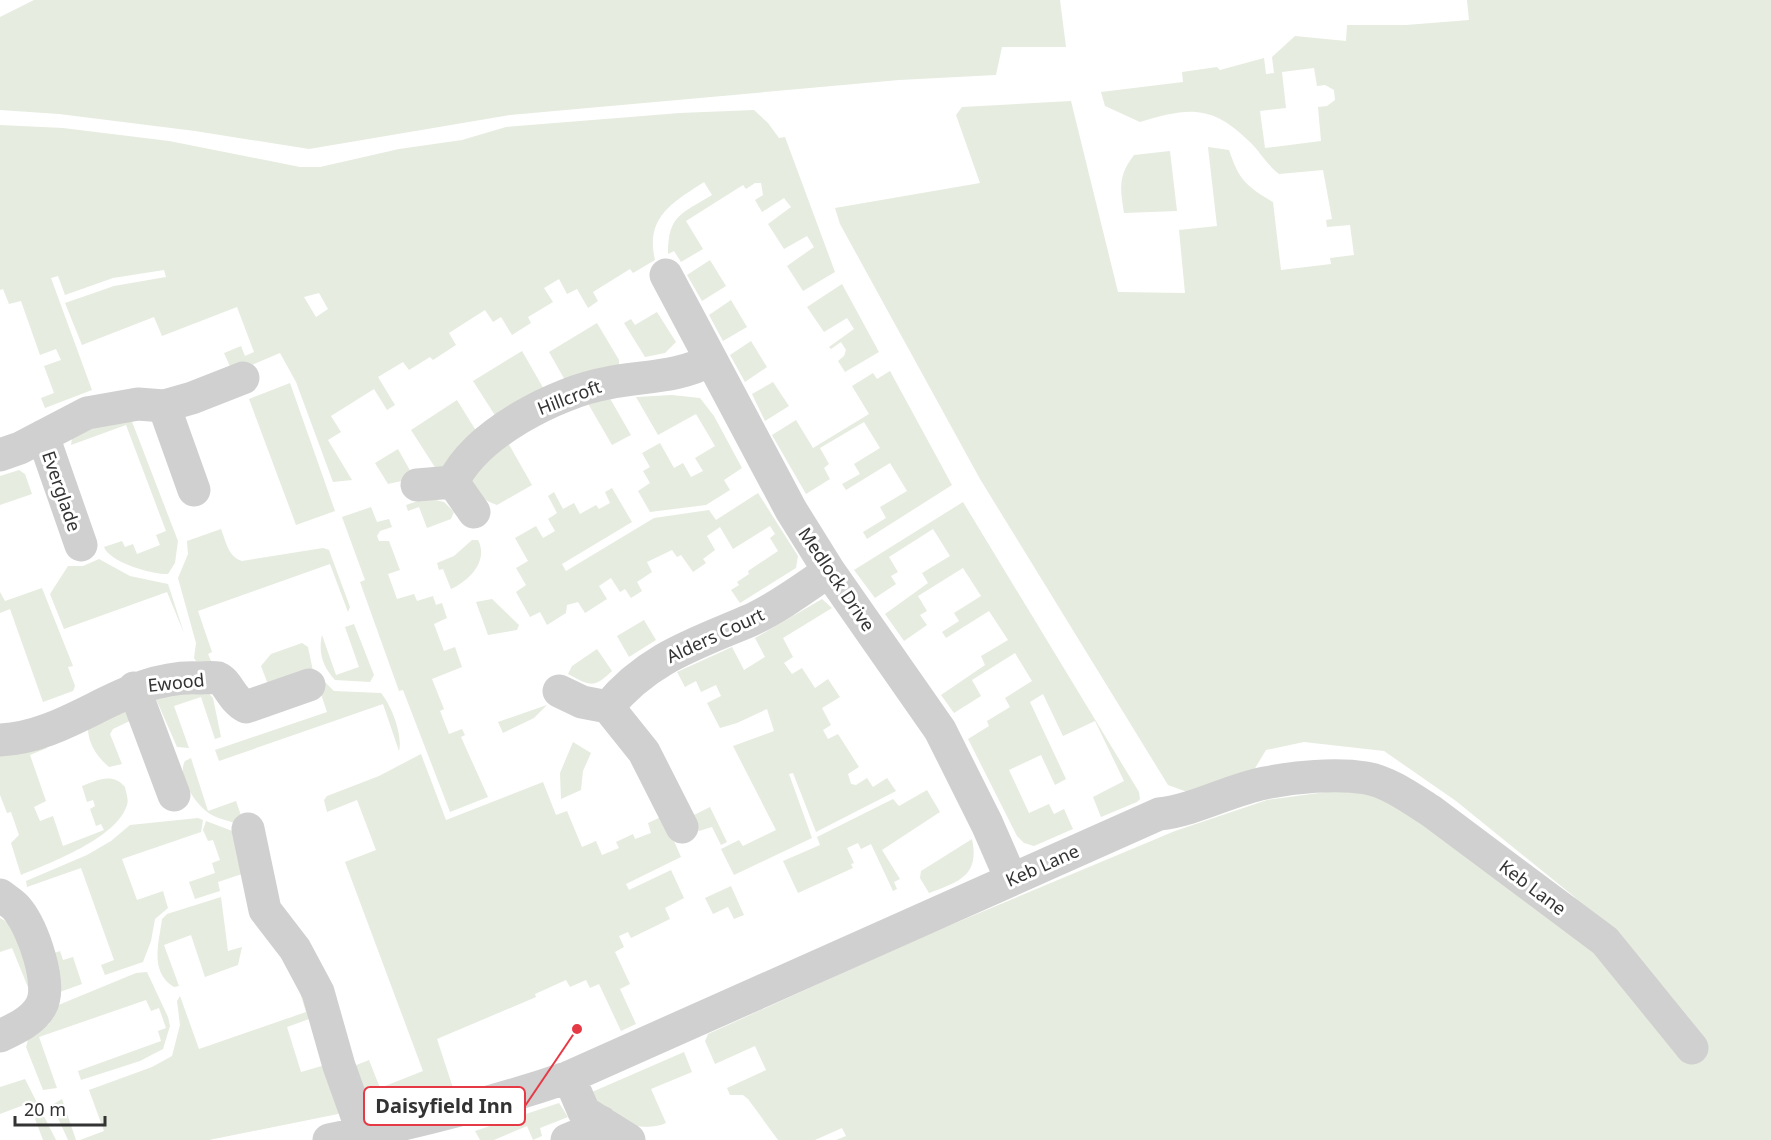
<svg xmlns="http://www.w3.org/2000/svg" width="1771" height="1140" font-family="'Noto Sans',sans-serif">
<rect width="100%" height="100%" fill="#fff"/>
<path fill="#e6ecdf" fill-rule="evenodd" d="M34,0H1060L1066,47H1002L996,75L899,80L510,115L309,149L195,131L59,114L0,110V17Z
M1467,0H1771V1140H836L846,1136L842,1128L815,1140H778L748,1099L743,1095H730L727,1088L766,1070L755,1046L715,1064L705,1041L708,1034L922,937L1175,831L1267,800L1334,791L1379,795L1577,899L1456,801L1384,751L1304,742L1266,750L1254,770L1190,793L1168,785L980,479L840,224L835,208L980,183L956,115L962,107L1071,101L1118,292L1185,293L1179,230L1217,226L1208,147L1229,150C1239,180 1246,186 1273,202L1281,270L1331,264L1330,258L1354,255L1350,225L1327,227L1326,220L1332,219L1323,170L1279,174C1267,165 1261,153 1251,143C1212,104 1189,107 1140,122L1105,106L1101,92L1183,82L1182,72L1217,67L1220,70L1264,58L1266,74L1274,73L1272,57L1295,36L1346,41L1347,25H1406L1469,20ZM1314,68L1317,86L1325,85L1334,90L1335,100L1327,106L1318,107L1321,141L1265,148L1260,111L1286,108L1282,72Z
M754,110L768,123L779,138L785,137L835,272L803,291L787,266L814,247L807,236L784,249L768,224L791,207L784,198L762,212L755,200L763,195L761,183H755L746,189L743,185L686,221L703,249L681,262L674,251L668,254C668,214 682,214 712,195L704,182C672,203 645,217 655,260L633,273L630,269L593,292L598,301L588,308L577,289L567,294L559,279L544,288L553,302L528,317L531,323L512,335L501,317L493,322L485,310L449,333L456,345L433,360L430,357L409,370L403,362L378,377L395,405L387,410L374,389L331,416L341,432L328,440L352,480L333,482L296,382L280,353L233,373L224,353L241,346L245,356L254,352L237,307L162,336L154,317L82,345L65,303L114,286L166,277L164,270L113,278L65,295L58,276L51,278L92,390L45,408L41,398L54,393L44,366L61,360L56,349L40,355L21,301L9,304L3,289L0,290V125L63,128L169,141L300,167H320L399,149L462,140L506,127L680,113ZM319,293L328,309L316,317L304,297Z
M1170,151L1177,211L1124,213C1120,188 1118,176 1134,155Z
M710,260L726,286L702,301L687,275Z
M842,284L879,352L845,372L838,361L844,356L846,350L841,342L831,349L829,347L854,329L847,318L824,332L807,307Z
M731,300L747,327L723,341L709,315Z
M657,312L676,342L665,353L645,357L624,323L631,319L635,325Z
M597,323L619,360V368L566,382L549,352Z
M751,341L767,367L745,382L730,355Z
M522,351L545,391L498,420L473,381Z
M890,371L952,485L867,539L863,532L886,518L880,507L907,491L890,463L846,490L842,484L860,474L854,464L880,448L864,422L820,448L829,464L824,468L830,479L806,494L772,435L796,420L813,448L869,414L852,386L873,373L877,379Z
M773,382L789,406L765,421L752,394Z
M290,383L335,511L296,525L249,399Z
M608,395L631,435L612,445L586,400Z
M672,395L700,398L714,416L742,468L724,480L730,490L706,505L650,512L638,491L650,483L643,471L650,467L642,453L660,443L674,468L683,463L691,477L703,471L695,458L715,446L696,414L658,435L636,397Z
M457,400L478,434L438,472L411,430Z
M131,419L178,541L175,563L168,574C153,575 109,562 104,547L122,541L125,547L133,544L137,554L160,545L156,535L166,531L126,425L71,445L73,432Z
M507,441L532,485L497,505C480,499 476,493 471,477Z
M398,449L412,474L406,480L388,484L375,463Z
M19,470L25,474L32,494L0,505V476Z
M612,488L632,522L562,564L566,571L654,518L709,510L716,520L758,493L798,556L796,568L740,603L731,590L739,585L737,582L749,574L748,571L778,551L770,538L775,534L770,526L733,549L720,527L707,536L715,550L703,559L706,563L693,572L681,555L677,557L672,550L647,562L652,572L637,582L642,591L631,598L625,589L620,592L611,578L599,586L607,599L585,613L578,602L567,605L566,613L547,625L540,612L530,617L516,592L526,585L516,568L528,561L515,538L536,526L543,538L555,531L548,519L557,513L548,496L554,492L563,509L574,503L580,514L596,505L599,509L610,503L605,492Z
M427,498L444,502L454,512L451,519L427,528L419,507L408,511L406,505Z
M963,502L1139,792L1140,799L1137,802L1101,817L1093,797L1124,781L1095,721L1063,736L1043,694L1030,702L1066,779L1055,785L1041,755L1009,770L1029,813L1049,804L1054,814L1064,809L1073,829L1034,846L1024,843L1017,836L968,739L989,726L987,721L1010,707L1005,698L1032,681L1015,653L972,680L981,696L954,713L941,695L985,665L981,656L1008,640L989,611L946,638L942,632L959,621L954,613L981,596L963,568L918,596L927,611L920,615L927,625L904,641L885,614L928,583L922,573L950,556L933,529L889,557L898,572L891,576L896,584L875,598L854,570Z
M371,507L377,522L389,519L392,527L380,531L377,536L379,541H389L400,570L388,574L397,599L414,594L417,601L433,596L436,605L442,603L447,618L434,624L444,651L455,647L462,667L432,679L444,709L440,711L449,734L462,729L465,735L461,737L488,797L450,812L403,690L399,691L360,582L365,580L342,517Z
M221,529C226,541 228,557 242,561L323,548L329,550L350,607L348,612L330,564L198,611L212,652L208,654L215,670L198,664L194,658L196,643L178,578L188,554L187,541Z
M472,540H478C489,561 469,581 451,589L443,569L439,570L437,563L454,556Z
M99,559L130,576L168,584L184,633L167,592L64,629L50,594L68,566H83Z
M42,588L73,666L68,667L75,686L73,691L43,702L10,609L0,613V592L5,601Z
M492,599L519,625L517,630L488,635L476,602Z
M822,599L832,608L783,638L793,657L784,663L792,674L802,668L815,688L828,679L840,697L822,708L831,725L823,730L828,739L838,734L859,767L848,774L851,784L856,785L867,778L873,787L887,778L896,791L816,832L793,773L789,774L812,838L734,875L721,849L739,840L743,846L776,830L733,746L774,731L767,709L737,723L720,728L707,703L721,696L716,685L701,692L696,681L685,687L677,672L732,647L744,670L765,657L755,638Z
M644,620L656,640L629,657L617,636Z
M354,624L374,675L370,682L335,680C323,667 318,653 322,635L336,675L359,667L345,627Z
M302,643L308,647L313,671L269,687L261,666L271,654Z
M597,649L612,671C593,689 591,686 568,674L572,666Z
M321,678L334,691L381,693C391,705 403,734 399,751L383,704L219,761L215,750L327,712L320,691Z
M199,683L213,698L221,737L215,739L201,697L174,706L189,748L177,747L156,699Z
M126,702L136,718L113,729L110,734L122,764L109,767C97,757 87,742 88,726Z
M547,705L534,718L503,733L498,722Z
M44,738L47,748L30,755L46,801L34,807L40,821L53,816L63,846L104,830L101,824L96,826L90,809L95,806L93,800L87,802L82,786C97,780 113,772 125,787C126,793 129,800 127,805C117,838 50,863 21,875L11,843L19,835L11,812L7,813L0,795V754Z
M573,742L591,753L583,771L581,790L561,799L560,773Z
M421,754L446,820L543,782L556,815L567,811L582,847L596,841L602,855L619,848L616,842L633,834L635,839L651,833L648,823L663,816L681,857L626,884L629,890L671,870L684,898L665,908L670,919L631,938L628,932L619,936L624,947L615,952L630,984L620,989L636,1024L621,1031L599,984L590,988L586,980L570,987L566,980L535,994L536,997L437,1039L453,1088L373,1107L349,1068L369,1060L380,1088L423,1071L345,862L376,850L357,800L327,812L324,800L327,796L379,776Z
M191,758L208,811L236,801L243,821L237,824C227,820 214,818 206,811C194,802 177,775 185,761Z
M927,790L940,812L882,850L900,879L894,882L897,889L893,891L871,844L861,849L858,843L847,848L854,863L851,864L853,868L798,893L783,861L820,845L817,837L893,799L899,806Z
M710,807L727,842L721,845L712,827L699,831L696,829L692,816Z
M198,818L203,820L201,832L122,859L137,900L163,891L168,908L155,919L151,941L143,962L105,975L101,965L114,960L81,868L27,887L26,881L87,855L111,841L130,825Z
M206,821L235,832L242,874L218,882L220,891L195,899L189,882L215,873L212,863L220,860L213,840L208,841L203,830Z
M972,839C980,876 958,882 929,893L920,878L921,871Z
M731,886L744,915L734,919L728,907L713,914L705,898Z
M221,897L228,951L242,947L238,965L205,977L191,935L164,945L179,986L174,987C149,972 159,943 162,919L167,914Z
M0,918C23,927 30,975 32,997L12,948L0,952Z
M60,951L63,960L73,957L82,984L57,993L49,955Z
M293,970L312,1018L287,1027L301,1072L325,1065L343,1106L338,1114L209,1140H80L104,1131L89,1090L152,1067L172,1056L180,1025L177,1001L180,996L199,1049L306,1012Z
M147,972L168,1017L170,1026L163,1049L140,1061L81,1080L78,1071L161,1041L158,1031L166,1028L159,1008L151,1011L146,1000L39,1037L57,1088L43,1090L26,1047L29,1036L49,1024L56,1006L136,973Z
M684,1052L692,1072L651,1089L666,1123C648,1132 614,1124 600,1109C596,1105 594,1097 592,1092Z
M25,1079L56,1140H43L29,1103L0,1114V1087Z
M62,1099L76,1140H68L52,1105Z
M559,1103L568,1117L540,1128L542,1136L533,1140L527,1126L494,1140H480L475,1131Z"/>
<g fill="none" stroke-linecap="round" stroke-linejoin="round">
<path stroke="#d0d0d0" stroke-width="33" d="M666,275L791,510L829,571L940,730L987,824L1011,879
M164,406L194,490
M43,436L81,545
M0,455L20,448L87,413L138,404L164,406L192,398L243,378
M453,482C476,434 556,392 608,383C642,376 679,378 710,360
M453,482L474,512
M417,485L453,482
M134,688L174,795
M559,691L582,702L608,707
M0,740C72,737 125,674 199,678C204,678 213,677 218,678C228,682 231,699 246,707L309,685
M682,827L644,752L608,707C648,658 695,644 751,620C779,607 804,588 829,571
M248,829L265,910L295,949L318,992L339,1066L363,1133
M0,895C6,900 14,904 18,910C33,929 53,985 41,1006C33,1021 15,1029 0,1036
M569,1077L584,1112L629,1140
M329,1140C410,1124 490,1104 569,1077L1159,814C1196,810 1229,790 1265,783C1295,777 1335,773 1366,778C1389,782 1412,799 1431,811L1605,941L1692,1048
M567,1140L591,1130L601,1122"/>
</g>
<g text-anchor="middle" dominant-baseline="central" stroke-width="6" stroke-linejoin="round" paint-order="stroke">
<g font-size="18" fill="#333" stroke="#fff">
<text transform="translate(569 397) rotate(-21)">Hillcroft</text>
<text transform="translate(62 491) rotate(71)">Everglade</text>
<text transform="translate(837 579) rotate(56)">Medlock Drive</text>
<text transform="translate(715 635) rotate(-25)">Alders Court</text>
<text transform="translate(176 682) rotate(-6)">Ewood</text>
<text transform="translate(1042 865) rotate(-24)">Keb Lane</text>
<text transform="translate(1533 887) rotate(37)">Keb Lane</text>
</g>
</g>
<path fill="none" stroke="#e63946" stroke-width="2" d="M577 1029L525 1106"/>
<circle fill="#e63946" stroke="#fff" stroke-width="2" cx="577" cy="1029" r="6"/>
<rect fill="#fff" stroke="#e63946" stroke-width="2" x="364" y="1087" width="161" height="38" rx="6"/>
<g font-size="20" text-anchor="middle" font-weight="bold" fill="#333">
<text x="444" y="1113">Daisyfield Inn</text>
</g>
<path d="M15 1116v9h90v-9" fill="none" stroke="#333333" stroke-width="3"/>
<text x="24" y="1116" font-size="18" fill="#333333" stroke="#ffffff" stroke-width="4.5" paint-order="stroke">20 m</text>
</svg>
